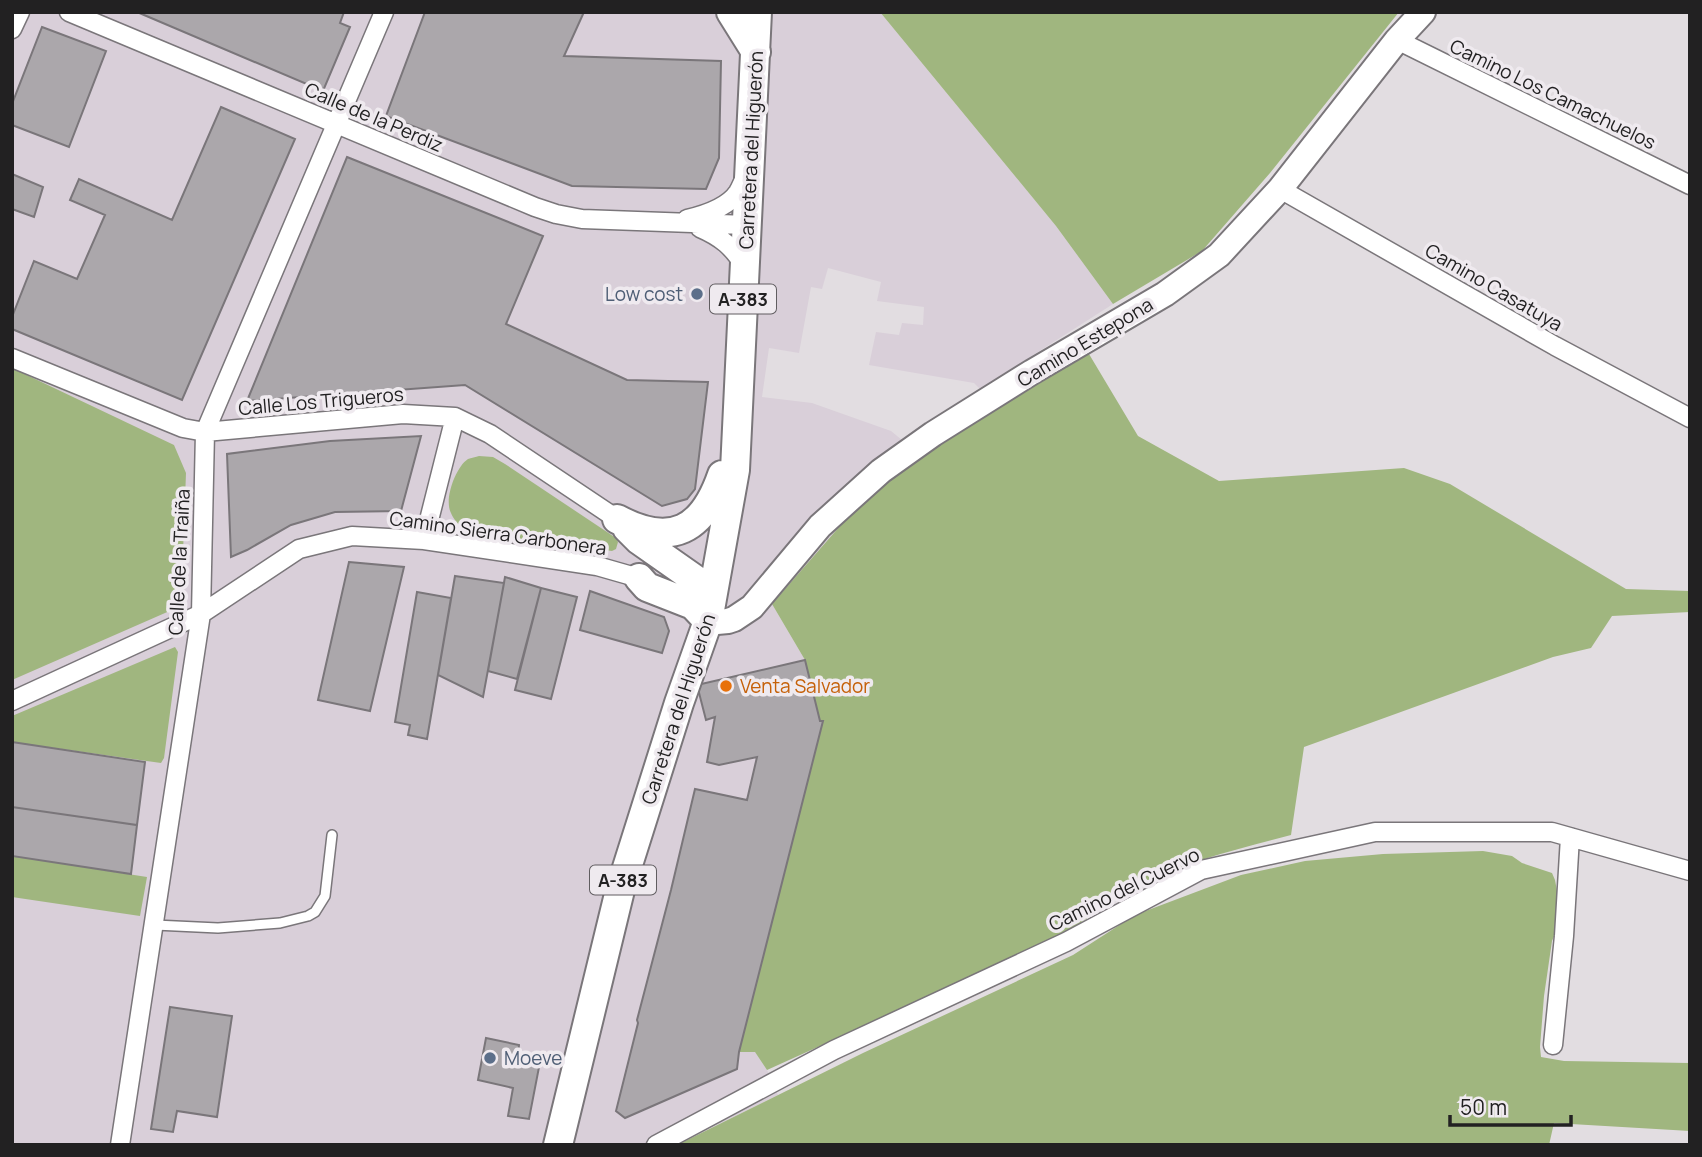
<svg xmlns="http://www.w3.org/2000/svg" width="1702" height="1157" font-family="Manrope,sans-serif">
<rect width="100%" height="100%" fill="#e2dde1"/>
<path fill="#d9cfd9" d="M12,12H880L1056,226L1113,304L980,389L974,383L869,365L876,332L899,335L902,323L923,325L924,307L877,301L881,282L828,268L822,289L811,287L799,353L769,348L762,397L812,403L891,431L913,449L919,458L772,604L805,660L820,720L823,721L740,1051L755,1052L767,1070L778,1095L677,1145H12Z"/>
<path fill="#a0b67f" d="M880,12H1399L1270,173L1202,251L1113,304L1056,226Z
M1086,349L1138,436L1219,481L1404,468L1450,484L1626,589L1690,591V612L1612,616L1591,648L1553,657L1304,747L1291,835C1239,849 1186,861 1138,886C1112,899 1087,918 1063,936L767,1070L755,1052H739L823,721H820L805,660L772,604L847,518L898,473L1025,385Z
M12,368L174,445L186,473L181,606L12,680Z
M479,456L493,457L505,464L616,538L618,542L616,549L612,551L475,534C468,531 460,528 456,521C453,518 449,510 449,506C447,492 457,466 468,459C471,458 476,457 479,456Z
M175,647L178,652L164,758L161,763L12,742V716Z
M1483,851L1512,856L1522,863L1552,873L1555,880L1562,918L1552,941L1544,996L1540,1047L1541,1057L1564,1061L1690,1063V1131L1554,1123L1549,1145H677L863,1053L1073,955L1135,915L1241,875L1305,861L1383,854Z
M12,856L147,877L140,916L12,897Z"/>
<path fill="#aba7ab" stroke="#7a767a" stroke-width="2" d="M137,12H344L340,23L350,27L323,91Z
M425,12H584L564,56L721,61L719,158L706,189L572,186L386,116Z
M42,27L106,51L69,147L12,125V104Z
M221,107L295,139L182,400L12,329V317L34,261L77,279L105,215L70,200L79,179L172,220Z
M347,157L543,236L506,324L627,380L708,382L695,489L687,499L662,506L465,385L247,401Z
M12,174L43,187L34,217L12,209Z
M421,436L401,511L335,512L291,525L247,550L231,557L227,454L330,441Z
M349,562L404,567L370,711L318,700Z
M455,576L504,583L483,697L438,675Z
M505,577L541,588L517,679L488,671Z
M541,588L577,597L551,699L515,690Z
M590,591L664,617L669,631L662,653L580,630Z
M417,592L451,598L427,739L408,735L410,725L395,722Z
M805,660L820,721H823L739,1052L737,1069L625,1118L616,1111L638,1023L637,1020L671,890L695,789L747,800L757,757L719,765L707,762L715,717L706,720L697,685Z
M12,742L145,762L137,825L12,807Z
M12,807L137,825L131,874L12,856Z
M170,1007L232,1016L217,1117L177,1111L173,1132L151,1129Z
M486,1038L519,1045L518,1055L540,1062L529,1119L508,1116L513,1088L478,1080Z"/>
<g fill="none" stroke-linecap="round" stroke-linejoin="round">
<g stroke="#7a767a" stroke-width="12">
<path id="lane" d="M155,925L218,928L280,923L308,916L315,912L325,896L332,835"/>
</g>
<g stroke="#7a767a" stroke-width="21">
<path id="street" d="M69,12L535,207L556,214L582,219L747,225
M12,29L20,12
M1397,40L1690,185
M1280,189L1555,346L1690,418
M687,219C704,215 728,207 738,192C741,187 743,181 746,176
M700,228C721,237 733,247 745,267
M12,358L183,428L205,432L403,414L455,417L490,434L617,519
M424,540L455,417
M12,701L201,614L299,549L352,536L424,540L597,566L639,578
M1553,1045L1564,936L1570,837
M120,1145L201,614L205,432L384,12
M656,1145L834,1050L1066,942L1201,870L1375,832H1552L1690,871"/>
</g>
<g stroke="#7a767a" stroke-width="28">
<path id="secondary" d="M708,621L717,622L728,621L734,619L752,607L820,526L881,471L933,434L1032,372L1165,294L1219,255L1280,189L1397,40L1423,12"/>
</g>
<g stroke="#7a767a" stroke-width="32">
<path id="primary" d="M731,12L756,52
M617,519C672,548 703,530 722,475
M627,528L639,540L696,580L706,592L710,607
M639,578L647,587L693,605L708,621
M558,1145L620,890L679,703L708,621L735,470L757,12"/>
</g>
<use href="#lane" stroke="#fff" stroke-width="9"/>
<use href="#street" stroke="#fff" stroke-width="18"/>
<use href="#secondary" stroke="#fff" stroke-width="24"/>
<use href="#primary" stroke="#fff" stroke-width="28"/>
</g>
<g fill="#5c6f8a" stroke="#efeaef" stroke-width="2.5">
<circle cx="697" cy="294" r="7"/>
<circle cx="490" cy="1058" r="7"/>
</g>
<circle fill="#e8710a" stroke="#efeaef" stroke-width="2.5" cx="726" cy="686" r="7"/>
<g text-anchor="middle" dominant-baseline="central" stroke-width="7" stroke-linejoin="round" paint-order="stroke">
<g fill="#efeaef" stroke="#605d60" stroke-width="2">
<rect x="710" y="284.5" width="66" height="29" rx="5"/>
<rect x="590" y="865.5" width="66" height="29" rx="5"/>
</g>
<g font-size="18" font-weight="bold" fill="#222122">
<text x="743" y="299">A-383</text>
<text x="623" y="880">A-383</text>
</g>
<g font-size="19" fill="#222122" stroke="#efeaef">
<text transform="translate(1553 94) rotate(26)">Camino Los Camachuelos</text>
<text transform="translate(374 117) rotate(23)">Calle de la Perdiz</text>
<text transform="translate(751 150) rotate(-87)">Carretera del Higuerón</text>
<text transform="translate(1494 287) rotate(30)">Camino Casatuya</text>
<text transform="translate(1085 342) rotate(-31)">Camino Estepona</text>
<text transform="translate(321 401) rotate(-5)">Calle Los Trigueros</text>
<text transform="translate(498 533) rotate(8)">Camino Sierra Carbonera</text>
<text transform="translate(179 562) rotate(-87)">Calle de la Traiña</text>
<text transform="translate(678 709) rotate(-72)">Carretera del Higuerón</text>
<text transform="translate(1124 889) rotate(-26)">Camino del Cuervo</text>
</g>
<g font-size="19" fill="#4e5e75" stroke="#efeaef" text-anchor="end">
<text x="683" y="294">Low cost</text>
<text x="504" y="1058" text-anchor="start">Moeve</text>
</g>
<g font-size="19" fill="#c56008" stroke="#efeaef" text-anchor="start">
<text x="740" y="686">Venta Salvador</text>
</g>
</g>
<rect width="1702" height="1157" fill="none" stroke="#222122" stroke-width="28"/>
<path d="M1450 1115v10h121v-10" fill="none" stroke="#222122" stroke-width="3.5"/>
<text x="1460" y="1115" font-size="21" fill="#222122" stroke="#efeaef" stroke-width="5" paint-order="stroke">50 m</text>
</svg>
